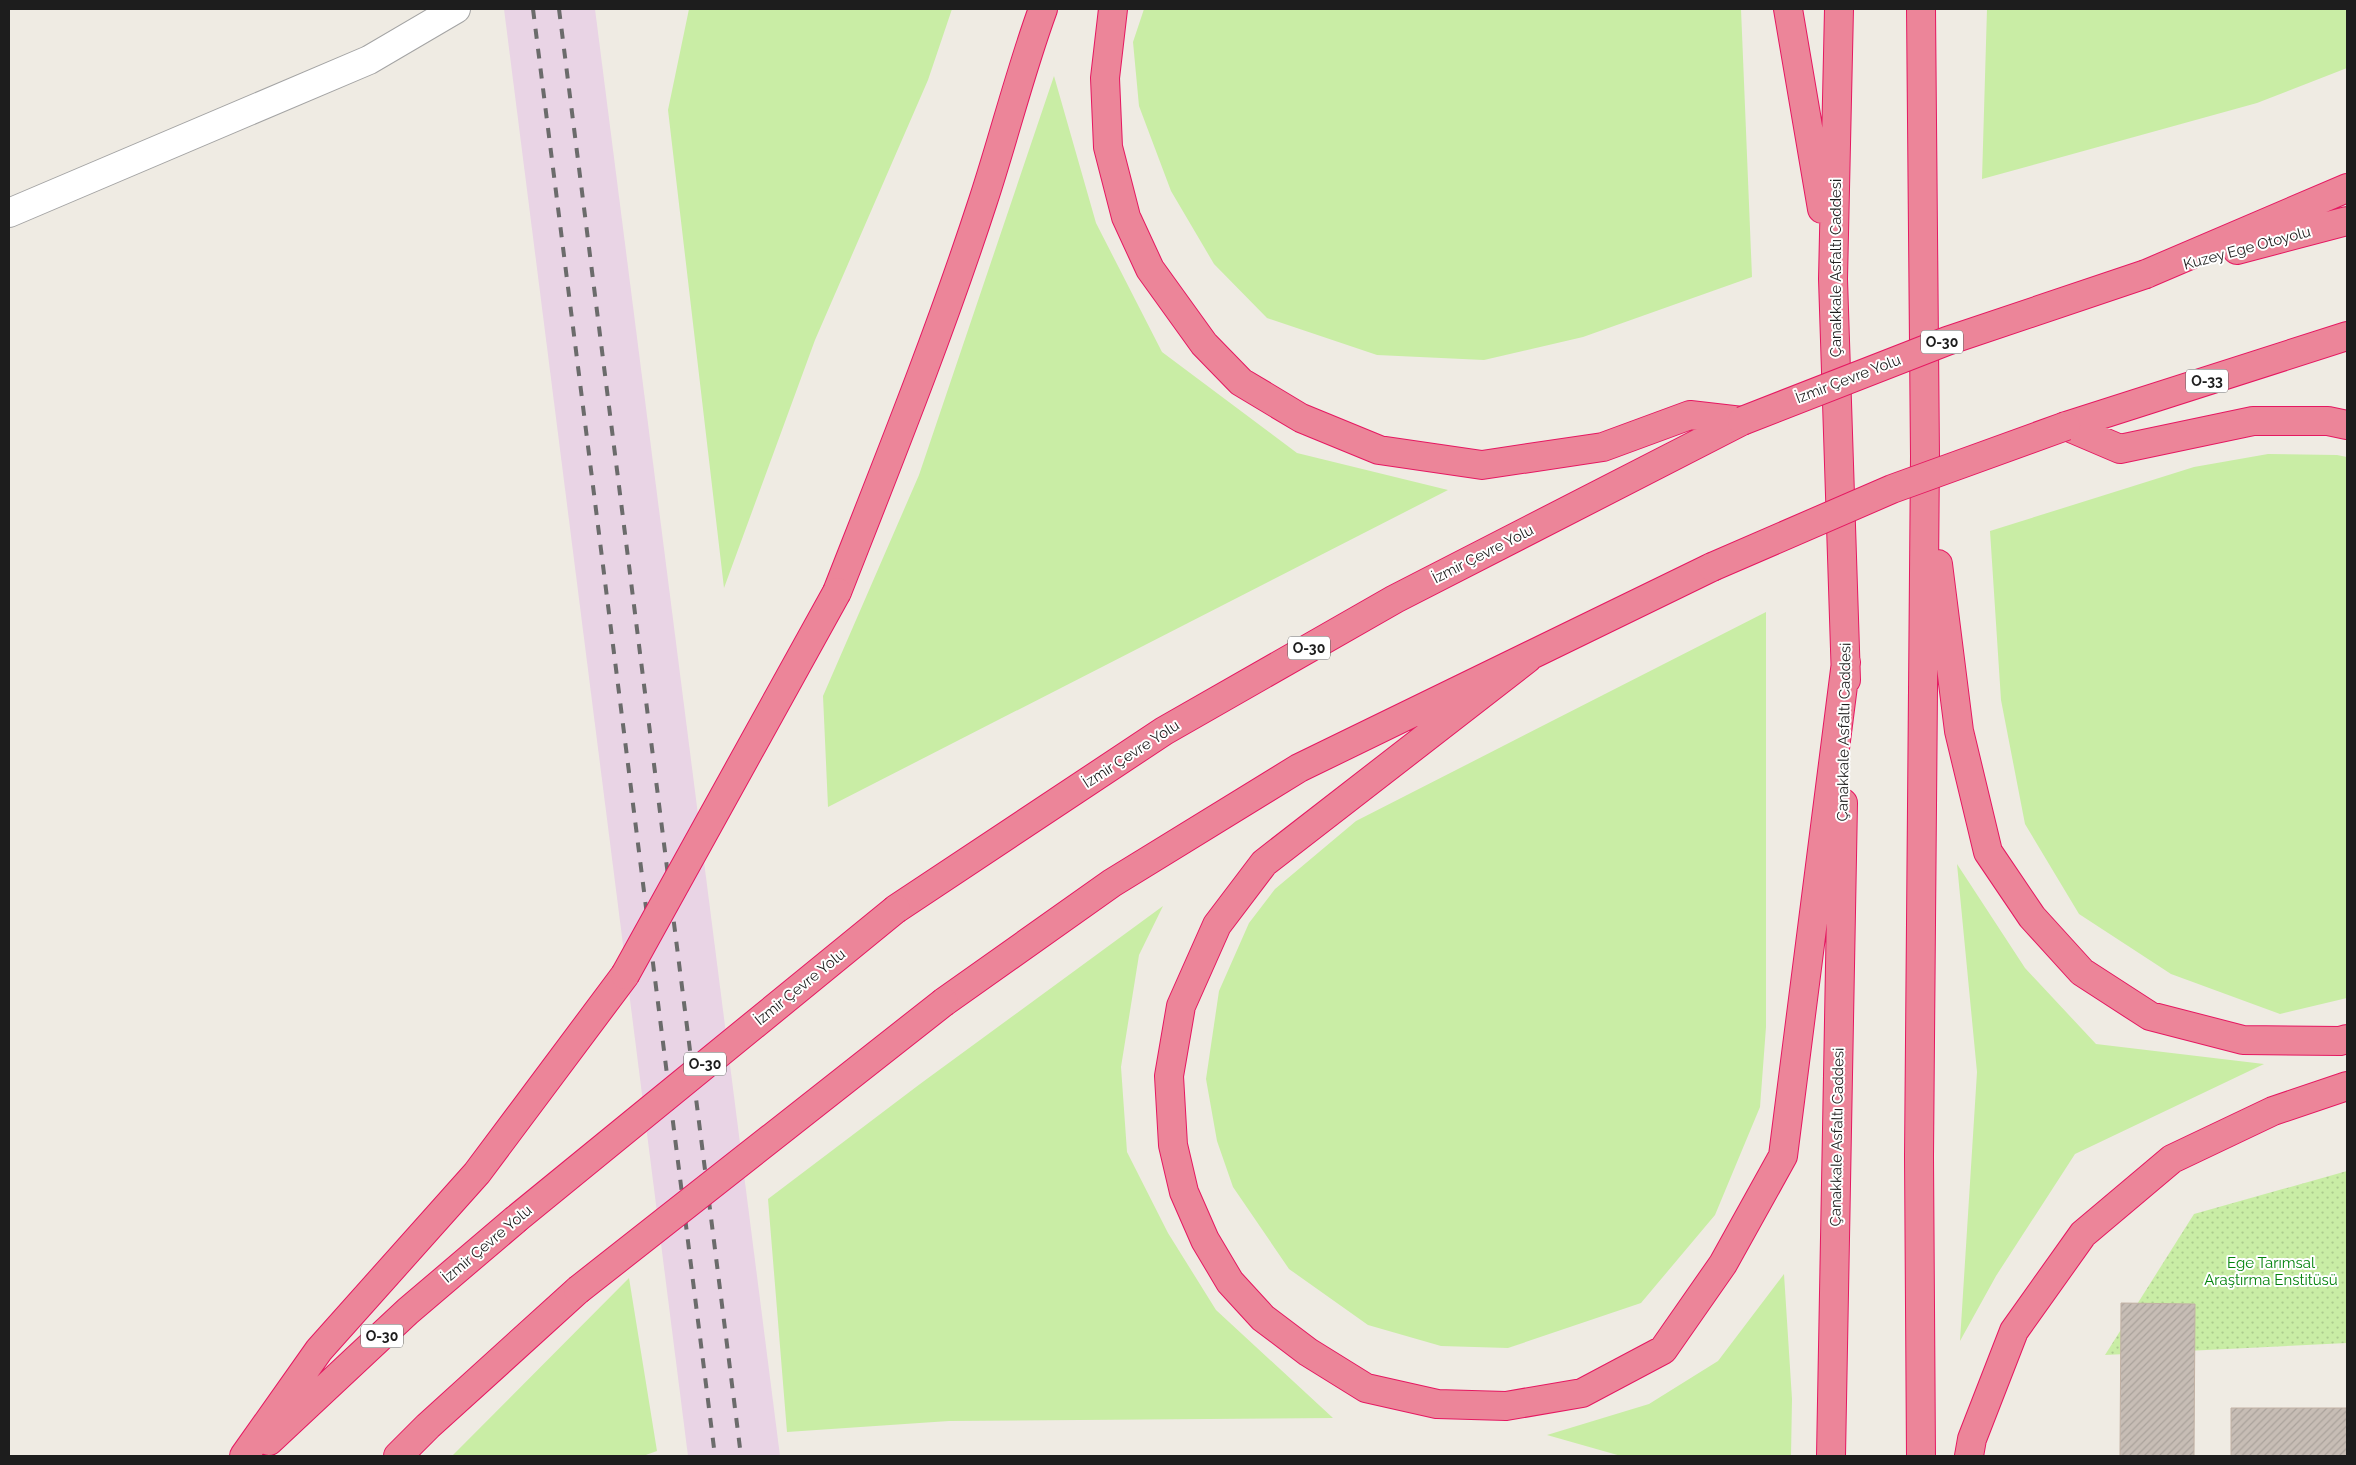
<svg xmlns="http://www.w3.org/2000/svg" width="2356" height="1465" font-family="Raleway,sans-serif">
<defs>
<pattern id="garden-dots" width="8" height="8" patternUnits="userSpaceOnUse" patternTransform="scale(1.25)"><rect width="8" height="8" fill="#c9eda5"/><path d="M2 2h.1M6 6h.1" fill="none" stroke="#accb8e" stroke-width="1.8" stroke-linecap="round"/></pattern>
<pattern id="building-hatch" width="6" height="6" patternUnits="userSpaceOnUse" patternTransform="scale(1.25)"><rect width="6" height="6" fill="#c7bdb5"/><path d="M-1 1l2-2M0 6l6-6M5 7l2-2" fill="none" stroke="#aaa29b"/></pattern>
</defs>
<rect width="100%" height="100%" fill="#efebe3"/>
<path fill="#e9d4e5" d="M504,9H595L780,1456H688Z"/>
<path fill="#c9eda5" d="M689,9H952L928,80L815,340L724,588L668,110Z
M1144,9H1741L1752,277L1583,337L1484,360L1377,355L1267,318L1214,264L1171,191L1139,106L1133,42Z
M1987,9H2347V68L2257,103L1982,179Z
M1054,76L1096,223L1162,352L1297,453L1448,490L828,807L823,696L919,475Z
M2268,454L2337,455L2347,457V998L2280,1014L2171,974L2079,914L2025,824L2001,700L1990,531L2194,467Z
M1766,612V1027L1760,1107L1715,1215L1641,1303L1508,1348L1441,1346L1368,1325L1289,1269L1233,1187L1217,1141L1206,1079L1219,991L1249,923L1275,889L1356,821Z
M1957,864L2025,968L2096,1044L2264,1064L2075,1154L1996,1276L1960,1341L1977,1072Z
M1163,906L1139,955L1121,1067L1127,1152L1168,1233L1216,1310L1333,1418L949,1421L787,1432L768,1199L920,1084Z
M1784,1274L1792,1399L1791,1456H1621L1547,1435L1649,1404L1718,1361Z
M629,1278L657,1451L643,1456H452Z"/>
<path fill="url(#garden-dots)" d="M2347,1171V1343L2105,1355L2194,1214Z"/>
<path fill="url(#building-hatch)" stroke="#c2b1a4" d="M2121,1303L2195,1304L2194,1456H2120Z
M2231,1408H2347V1456H2231Z"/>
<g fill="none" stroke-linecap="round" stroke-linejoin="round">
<g stroke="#a4a4a4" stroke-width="30">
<path id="street" d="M9,213L369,60L456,9"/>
</g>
<g stroke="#e51861" stroke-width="30">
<path id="highway" d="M1113,9L1105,78L1108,147L1126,217L1150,269L1204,344L1241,382L1301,418L1379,450L1482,465L1603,447L1690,415L1742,421
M1788,9L1822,209
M1839,9L1833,279L1846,680
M2237,250L2347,221
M2146,274L2347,188
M2066,426L2347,336
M2066,426L2120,449L2253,421H2328L2347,425
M1938,564L1959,731L1988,852L2032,917L2082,972L2150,1016L2243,1040L2340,1041L2347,1039
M837,592C888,462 940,333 983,201C1004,137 1020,72 1043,9
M1527,659L1264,863L1217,925L1181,1006L1169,1076L1173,1145L1184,1192L1205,1240L1230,1282L1263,1318L1308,1352L1366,1388L1437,1404L1506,1406L1582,1393L1663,1350L1723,1264L1783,1156L1846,662
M896,909L1164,731L1395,599L1742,421
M944,1002L1112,883L1299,768L1712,567
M269,1441L408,1311L515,1220
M244,1456L319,1350L477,1173L625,975
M398,1456L428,1426L578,1290
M1831,1456L1843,803
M1921,1456L1919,1157L1925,456L1921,9
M1969,1456L1972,1439L2014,1331L2083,1234L2172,1159L2273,1111L2347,1086"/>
</g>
<use href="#street" stroke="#fff" stroke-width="28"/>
<use href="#highway" stroke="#ec8599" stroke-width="28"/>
<path stroke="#6b6b6b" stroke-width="4" stroke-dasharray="10 10" stroke-linecap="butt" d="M533,9L715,1456
M559,9L741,1456"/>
<g stroke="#e51861" stroke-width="30" stroke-linecap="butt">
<path id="highway-bridge" d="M1742,421L1947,341L2146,274
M1712,567L1892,489L2066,426
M625,975L837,592
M515,1220L896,909
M578,1290L944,1002"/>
</g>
<use href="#highway-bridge" stroke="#ec8599" stroke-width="28"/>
</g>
<g text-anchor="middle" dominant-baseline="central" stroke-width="4" stroke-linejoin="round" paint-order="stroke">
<g fill="#fff" stroke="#616161" stroke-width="1">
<rect x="1921" y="330.5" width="42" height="23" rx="4"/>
<rect x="2186" y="369.5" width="42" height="23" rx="4"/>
<rect x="1288" y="636.5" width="42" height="23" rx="4"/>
<rect x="684" y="1052.5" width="42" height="23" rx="4"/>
<rect x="361" y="1324.5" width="42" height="23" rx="4"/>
</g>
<g font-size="14" font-weight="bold" fill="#1d1d1d">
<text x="1942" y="342">O-30</text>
<text x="2207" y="381">O-33</text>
<text x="1309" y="648">O-30</text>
<text x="705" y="1064">O-30</text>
<text x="382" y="1336">O-30</text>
</g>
<g font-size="15" fill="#1d1d1d" stroke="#fff">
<text transform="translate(2247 248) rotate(-15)">Kuzey Ege Otoyolu</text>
<text transform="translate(1836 268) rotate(-90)">Çanakkale Asfaltı Caddesi</text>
<text transform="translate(1848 379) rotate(-21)">İzmir Çevre Yolu</text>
<text transform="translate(1483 554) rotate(-27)">İzmir Çevre Yolu</text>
<text transform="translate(1844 732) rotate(-89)">Çanakkale Asfaltı Caddesi</text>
<text transform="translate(1131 754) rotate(-33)">İzmir Çevre Yolu</text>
<text transform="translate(800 987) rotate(-39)">İzmir Çevre Yolu</text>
<text transform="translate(1837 1137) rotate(-89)">Çanakkale Asfaltı Caddesi</text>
<text transform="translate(487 1244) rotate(-40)">İzmir Çevre Yolu</text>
</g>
<g font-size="15" fill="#04830d" stroke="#fff">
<text x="2271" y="1263">Ege Tarımsal<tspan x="2271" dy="17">Araştırma Enstitüsü</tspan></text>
</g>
</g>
<rect width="2356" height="1465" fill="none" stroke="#1d1d1d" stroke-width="20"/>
</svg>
